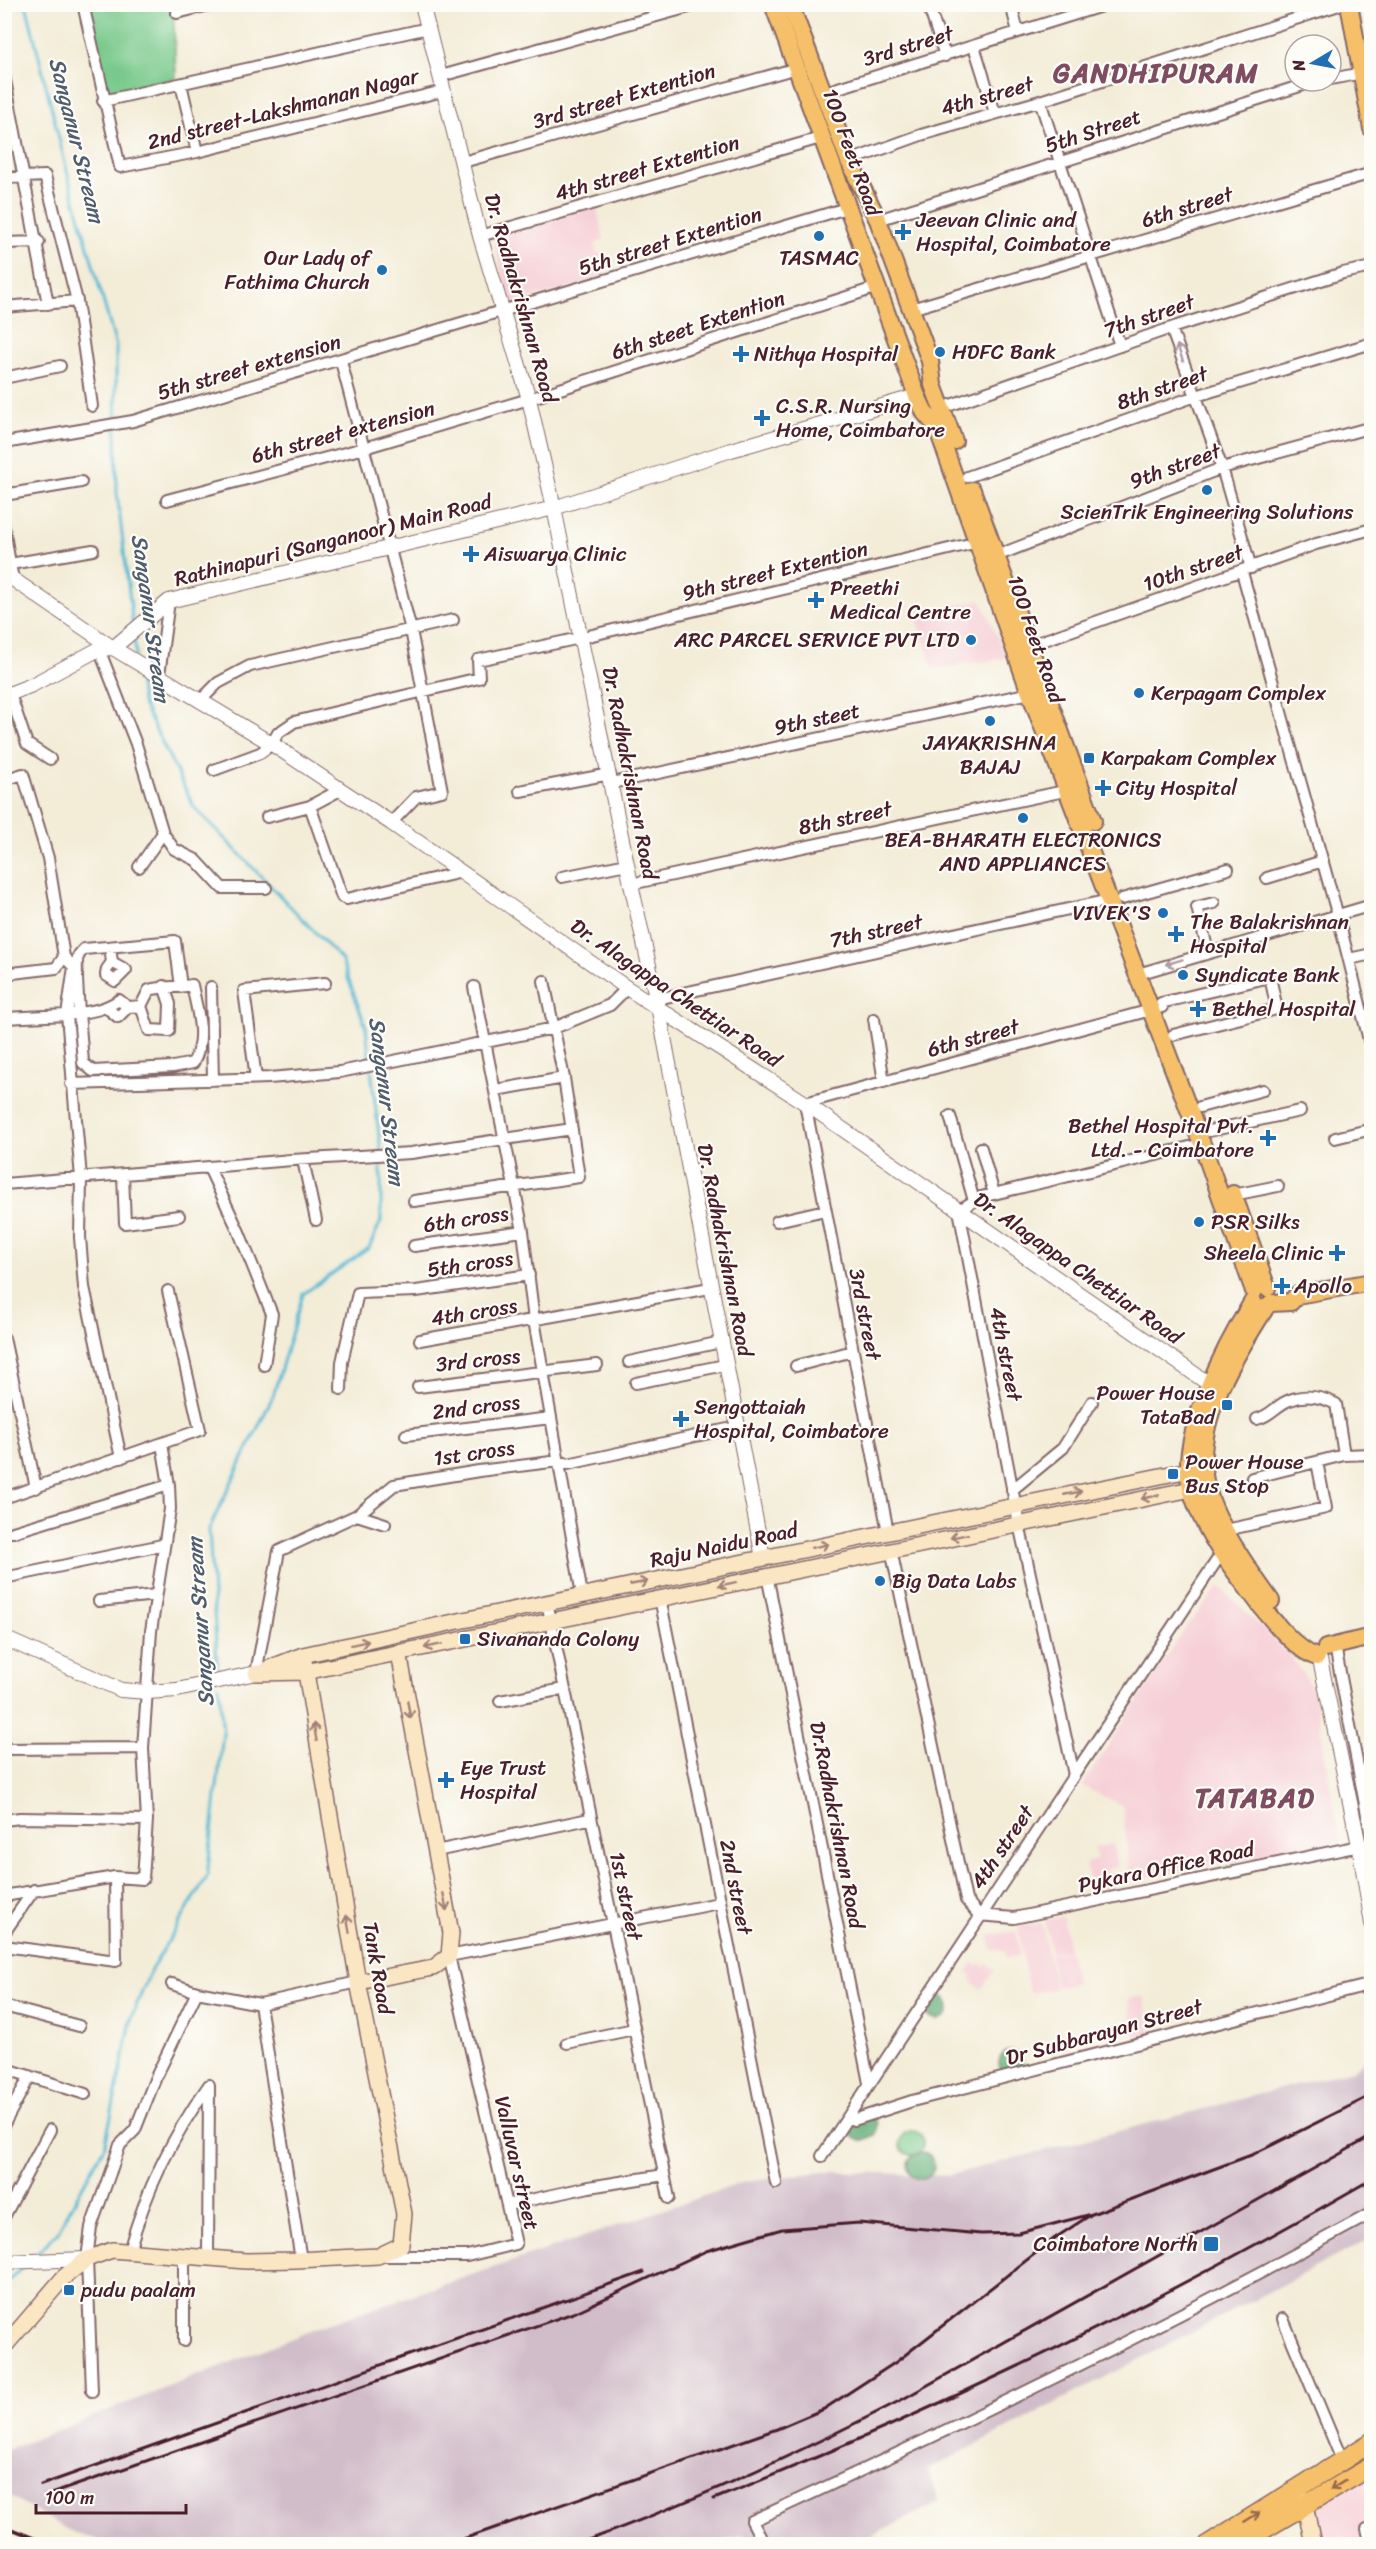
<svg xmlns="http://www.w3.org/2000/svg" width="1376" height="2549" font-family="Sriracha,sans-serif">
<rect width="100%" height="100%" fill="#fdfcf7"/>
<filter id="ink" filterUnits="userSpaceOnUse"><feTurbulence type="fractalNoise" baseFrequency=".0167" numOctaves="2"/><feDisplacementMap in="SourceGraphic" scale="12" xChannelSelector="R" yChannelSelector="G"/><feConvolveMatrix kernelMatrix="1 2 1 2 8 2 1 2 1" color-interpolation-filters="sRGB"/></filter>
<filter id="wash" filterUnits="userSpaceOnUse"><feTurbulence type="fractalNoise" baseFrequency=".008" numOctaves="4" result="noise"/><feDisplacementMap in="SourceGraphic" scale="24" xChannelSelector="R" yChannelSelector="G"/><feGaussianBlur stdDeviation="1.35" result="paint"/><feColorMatrix in="noise" values="0 0 0 0 0 0 0 0 0 0 0 0 0 0 0 0 0 1.4 0 .05"/><feComposite in="paint" operator="in"/></filter>
<g filter="url(#wash)">
<rect width="100%" height="100%" fill="#f3ecd7"/>
<path fill="#f6cfd7" d="M596,206L604,239L595,244L596,253L601,254L606,277L509,304L493,237Z
M981,600L1007,658L933,669L915,613Z
M1220,1587L1292,1657L1314,1691L1340,1842L1130,1880L1123,1806L1082,1786L1188,1624Z
M1113,1844L1117,1867L1107,1869L1111,1891L1102,1892L1099,1879L1090,1881L1086,1863L1097,1860L1094,1847Z
M1063,1917L1069,1950L1051,1953L1045,1920Z
M1042,1923L1055,1989L1029,1993L1018,1927Z
M1016,1931L1020,1955L1007,1958L1005,1950H992L989,1935Z
M1069,1951L1076,1983L1056,1987L1050,1955Z
M973,1963L978,1966L980,1963L985,1966L987,1963L995,1970L982,1989L973,1983L974,1981L970,1978L972,1975L967,1972Z
M1144,1996L1151,2033L1134,2036L1128,1998Z
M1371,2475V2544H1318L1311,2510Z"/>
<path fill="#d1bdc9" d="M1371,2057V2238L928,2470L939,2502L856,2544H748L743,2535L716,2544H114L76,2534L5,2493V2451L328,2324L745,2182L830,2171L947,2176L1352,2070Z"/>
<path fill="#78c98b" stroke="#61745b" stroke-width="1.5" d="M86,5H173L176,78L106,95Z
M900 2143a12 12 0 1 1 24 0a12 12 0 1 1-24 0Z"/>
<path fill="#62ad77" stroke="#566651" stroke-width="1.5" d="M925 2007a12 12 0 1 1 24 0a12 12 0 1 1-24 0Z
M999 2063a12 12 0 1 1 24 0a12 12 0 1 1-24 0Z
M874,2116L878,2125L876,2134L864,2141C853,2140 848,2132 850,2121Z
M908 2166a13 13 0 1 1 26 0a13 13 0 1 1-26 0Z"/>
<g fill="none" stroke-linecap="round" stroke-linejoin="round">
<path stroke="#56b9d4" stroke-width="3" d="M26,4L70,183L116,346V420
M116,427L117,493L133,626
M134,636L136,656
M138,668L142,702L194,807L341,959L366,1027L370,1062
M371,1069L381,1152
M218,1677L209,1529L273,1396L303,1294L369,1248L381,1221V1158
M34,2256L57,2233L105,2145L132,2016L151,1970L207,1877L223,1733L219,1686
M4,2285L23,2267"/>
</g>
</g>
<g filter="url(#ink)">
<g fill="none" stroke-linecap="round" stroke-linejoin="round">
<g stroke="#856767" stroke-width="14">
<path id="minor" d="M83,4L120,167L197,152L443,91
M928,4L945,56
M1011,4L1018,32
M177,13L213,4
M974,46L995,113
M4,75L48,304
M441,76L700,4
M1331,79L1362,73
M181,84L197,152
M822,93L1108,4
M103,101L428,28
M1040,101L1120,346
M849,161L921,135L1040,101L1342,4
M463,162L797,68
M4,178L45,176L77,301L92,406
M878,220L1303,85L1321,81
M480,236L824,137
M4,243L39,242
M4,307L77,301
M911,309L1372,173
M1171,328L1222,468L1251,568
M341,361L411,630L442,791L416,797L391,823
M4,378L60,366
M942,408L1171,328L1343,273L1372,267
M4,443L133,421L850,207
M967,477L1196,396L1372,343
M4,495L81,482
M167,500L364,448L529,399L878,287
M4,528L10,564
M996,556L1222,468L1372,427
M1242,572L1337,913L1372,1052
M13,579L10,564L93,550
M1028,646L1316,544L1372,529
M99,649L136,744L163,833L174,849L196,860L222,888H266
M159,675L169,601
M10,694L27,744L50,759
M200,701L218,683L250,666L453,620
M214,770L260,753L272,744L278,733L294,722L479,678L478,660L580,638L978,542
M4,780L23,774L48,858L64,957L74,967L67,1015C86,1012 103,1011 119,1000L128,1007L141,1006L149,990C164,986 177,988 192,985C197,1011 207,1038 193,1063L173,1067L93,1071L83,1063C82,1046 74,966 78,957C78,955 83,950 84,949L175,941L181,987
M612,783L1030,693
M520,791L610,774
M310,806L342,897L347,899L462,872
M267,817L310,806L340,790
M139,867L163,833
M562,877L627,864
M1267,878L1323,861
M631,884L1069,790
M1122,899L1228,869
M110,947L112,962L107,969L106,975L115,981L126,970L112,962
M1208,952L1197,907L1214,903
M1349,959L1372,954
M4,974L56,968L64,957
M1138,974L1372,905
M211,987L213,1080
M474,987L523,1231L534,1320L582,1595
M1161,1003L1270,977L1277,1009L1173,1035
M141,1006L149,1030L169,1031L170,1004L164,986
M658,1006V999L683,993L1110,900
M107,1008L118,1017L128,1007
M4,1018L67,1015L81,1178L80,1237L84,1287L121,1458
M874,1019L884,1082
M256,1078L244,991L325,983
M71,1084L269,1078L340,1072L554,1028L610,1005L627,988
M496,1090L564,1078
M1200,1107L1263,1090
M950,1116L974,1201
M1209,1131L1300,1111
M1335,1138L1372,1129
M981,1148L994,1194
M303,1160L316,1220
M209,1168L239,1232L272,1314L264,1365
M123,1175L125,1223L179,1216
M4,1184L292,1160L411,1153L572,1129
M1233,1195L1278,1186
M414,1201L579,1177L564,1078L544,981
M777,1221L825,1210
M414,1246L523,1231
M4,1338L36,1488
M420,1340L710,1288
M629,1362L721,1342
M796,1366L853,1351
M636,1383L725,1365
M418,1387L597,1365
M341,1389L342,1362L358,1293L416,1291L529,1275
M1257,1419C1271,1416 1277,1404 1290,1400C1305,1394 1322,1397 1336,1404L1344,1455
M406,1435L551,1418
M1252,1478L1344,1455L1372,1454
M1012,1490L1063,1448L1092,1402
M4,1498L200,1430L168,1291
M357,1515L385,1524
M1226,1530L1326,1508L1317,1462
M13,1532L169,1485
M888,1532L805,1103L1162,1007
M891,1550L966,1900L979,1915L1014,1918L1364,1845
M767,1575L869,2083
M4,1578L162,1545
M660,1598L776,2183
M99,1601L156,1595
M547,1602L669,2198
M1335,1646L1372,1841
M256,1673L279,1551L357,1515L394,1485L479,1471L559,1461L568,1464L737,1427
M500,1701L564,1689
M4,1749L143,1748
M1074,1775L1221,1554
M4,1820L20,1818L147,1820
M436,1851L589,1819
M4,1896L115,1877L143,1879L147,1820L143,1748L151,1631L170,1509L169,1485L162,1444
M4,1933L34,1890
M4,1946L116,1961L115,1877
M197,1992L260,2004
M4,2006L79,2026
M567,2043L634,2029
M4,2068L85,2094
M848,2118L854,2120L912,2101L1372,1984
M4,2124L30,2076
M822,2156L1074,1775L1019,1524L959,1210L981,1197L1202,1144
M507,2205L589,2187L664,2175
M4,2217L50,2130
M129,2251C145,2193 173,2135 209,2085
M383,2256H467L516,2244L449,1956L719,1903
M208,2258L209,2085
M301,2260L260,2004L358,1982
M1283,2319L1342,2460
M184,2341V2256
M92,2391L87,2259L91,2227L120,2145L135,2130L156,2077L197,1992L172,1984
M1367,2529L1371,2544
M764,2544L752,2521C962,2425 1169,2324 1372,2213"/>
</g>
<g stroke="#856767" stroke-width="16">
<path id="tertiary" d="M422,4L480,236L529,399L554,508L631,884L658,1006L763,1558
M4,573L113,648L272,744L391,823L627,988L805,1103L1209,1384
M4,696L32,685L99,649L113,648L169,601L554,508L731,450L917,396
M4,1638L121,1690L147,1692L177,1690L256,1673
M1320,1660L1359,1845L1372,1924
M4,2262L87,2259"/>
</g>
<g stroke="#856767" stroke-width="18">
<path id="secondary" d="M267,1669L303,1655L454,1622L1199,1468
M256,1673L305,1672L1201,1487
M358,1982L433,1968L449,1956L451,1933L399,1653
M4,2347L64,2277L87,2259L112,2250L246,2261L296,2260L378,2256L401,2245L404,2214L358,1982L303,1655
M1300,2496L1305,2505L1313,2544"/>
</g>
<g stroke="#856767" stroke-width="20">
<path id="primary" d="M773,4L917,396L925,413L937,427L1030,693L1202,1144L1254,1291
M790,4L849,161L878,220L911,309L930,361L933,385L954,441
M1349,4L1372,129
M972,490L1093,821
M1233,1194L1267,1288
M1297,1295L1372,1282
M1253,1301C1226,1345 1178,1436 1191,1488C1201,1527 1228,1563 1252,1594C1265,1612 1296,1651 1317,1657
M1271,1303L1291,1302L1297,1295
M1266,1307C1237,1353 1200,1410 1203,1467C1206,1511 1246,1566 1271,1601
M1326,1648L1363,1639L1372,1641"/>
</g>
<g stroke="#856767" stroke-width="21">
<path id="trunk" d="M1209,2544L1372,2442
M1239,2544L1372,2466"/>
</g>
<use href="#minor" stroke="#fff" stroke-width="10"/>
<use href="#tertiary" stroke="#fff" stroke-width="14"/>
<use href="#secondary" stroke="#fbe6c4" stroke-width="15"/>
<use href="#primary" stroke="#f6c06b" stroke-width="16"/>
<use href="#trunk" stroke="#f6c06b" stroke-width="18"/>
<path stroke="#4a1f2b" stroke-width="3" d="M41,2485L644,2272
M45,2496L576,2312L706,2251L782,2229L859,2223L981,2234L1019,2233L1092,2214
M714,2499C941,2410 1161,2301 1372,2179
M4,2526L49,2544
M4,2543L8,2544
M449,2544L777,2429L824,2409L896,2362L1055,2238L1092,2214L1254,2154L1372,2095
M577,2544C689,2504 797,2454 903,2399L1372,2136"/>
</g>
<defs><path id="oneway-shaft" d="M-6 0H5M1.5-3L5.5 0L1.5 3" fill="none" stroke-width="1.6" stroke-linecap="round" stroke-linejoin="round" transform="scale(1.5)"/></defs>
<g stroke="#ae9aa0">
<use href="#oneway-shaft" transform="translate(1180 353) rotate(-110)"/>
<use href="#oneway-shaft" transform="translate(1174 962) rotate(163)"/>
</g>
<g stroke="#a28278">
<use href="#oneway-shaft" transform="translate(1073 1493) rotate(-11)"/>
<use href="#oneway-shaft" transform="translate(1150 1497) rotate(168)"/>
<use href="#oneway-shaft" transform="translate(959 1536) rotate(168)"/>
<use href="#oneway-shaft" transform="translate(820 1546) rotate(-12)"/>
<use href="#oneway-shaft" transform="translate(639 1583) rotate(-11)"/>
<use href="#oneway-shaft" transform="translate(727 1584) rotate(168)"/>
<use href="#oneway-shaft" transform="translate(360 1643) rotate(-12)"/>
<use href="#oneway-shaft" transform="translate(433 1646) rotate(168)"/>
<use href="#oneway-shaft" transform="translate(409 1710) rotate(79)"/>
<use href="#oneway-shaft" transform="translate(315 1732) rotate(-100)"/>
<use href="#oneway-shaft" transform="translate(445 1902) rotate(79)"/>
<use href="#oneway-shaft" transform="translate(348 1924) rotate(-100)"/>
</g>
<g stroke="#976748">
<use href="#oneway-shaft" transform="translate(1338 2485) rotate(149)"/>
<use href="#oneway-shaft" transform="translate(1252 2517) rotate(-32)"/>
</g>
</g>
<g fill="#1f6fb2" stroke="#fdfcf7" stroke-width="2">
<path d="M900 223h6v6h6v6h-6v6h-6v-6h-6v-6h6z"/>
<circle cx="819" cy="236" r="6"/>
<circle cx="382" cy="270" r="6"/>
<circle cx="940" cy="352" r="6"/>
<path d="M738 345h6v6h6v6h-6v6h-6v-6h-6v-6h6z"/>
<path d="M759 409h6v6h6v6h-6v6h-6v-6h-6v-6h6z"/>
<circle cx="1207" cy="490" r="6"/>
<path d="M468 545h6v6h6v6h-6v6h-6v-6h-6v-6h6z"/>
<path d="M813 591h6v6h6v6h-6v6h-6v-6h-6v-6h6z"/>
<circle cx="971" cy="640" r="6"/>
<circle cx="1139" cy="693" r="6"/>
<circle cx="990" cy="721" r="6"/>
<rect x="1083" y="752" width="12" height="12" rx="3"/>
<path d="M1100 779h6v6h6v6h-6v6h-6v-6h-6v-6h6z"/>
<circle cx="1023" cy="818" r="6"/>
<circle cx="1163" cy="913" r="6"/>
<path d="M1173 925h6v6h6v6h-6v6h-6v-6h-6v-6h6z"/>
<circle cx="1183" cy="975" r="6"/>
<path d="M1195 1000h6v6h6v6h-6v6h-6v-6h-6v-6h6z"/>
<path d="M1265 1129h6v6h6v6h-6v6h-6v-6h-6v-6h6z"/>
<circle cx="1199" cy="1222" r="6"/>
<path d="M1334 1244h6v6h6v6h-6v6h-6v-6h-6v-6h6z"/>
<path d="M1279 1277h6v6h6v6h-6v6h-6v-6h-6v-6h6z"/>
<rect x="1221" y="1399" width="12" height="12" rx="3"/>
<path d="M678 1410h6v6h6v6h-6v6h-6v-6h-6v-6h6z"/>
<rect x="1167" y="1468" width="12" height="12" rx="3"/>
<circle cx="880" cy="1581" r="6"/>
<rect x="459" y="1633" width="12" height="12" rx="3"/>
<path d="M443 1771h6v6h6v6h-6v6h-6v-6h-6v-6h6z"/>
<rect x="1203" y="2236" width="16" height="16" rx="3"/>
<rect x="63" y="2284" width="12" height="12" rx="3"/>
</g>
<g text-anchor="middle" dominant-baseline="central" stroke-width="4.5" stroke-linejoin="round" paint-order="stroke">
<g font-size="21" fill="#4a1f2b" stroke="#fdfcf7">
<text transform="translate(908 46) rotate(-17)">3rd street</text>
<text transform="translate(624 96) rotate(-16)">3rd street Extention</text>
<text transform="translate(987 96) rotate(-16)">4th street</text>
<text transform="translate(283 109) rotate(-14)">2nd street-Lakshmanan Nagar</text>
<text transform="translate(1093 131) rotate(-18)">5th Street</text>
<text transform="translate(852 152) rotate(70)">100 Feet Road</text>
<text transform="translate(647 168) rotate(-16)">4th street Extention</text>
<text transform="translate(1187 207) rotate(-17)">6th street</text>
<text transform="translate(670 241) rotate(-17)">5th street Extention</text>
<text transform="translate(521 298) rotate(74)">Dr. Radhakrishnan Road</text>
<text transform="translate(1149 316) rotate(-19)">7th street</text>
<text transform="translate(698 325) rotate(-18)">6th steet Extention</text>
<text transform="translate(249 367) rotate(-16)">5th street extension</text>
<text transform="translate(1162 388) rotate(-19)">8th street</text>
<text transform="translate(343 432) rotate(-15)">6th street extension</text>
<text transform="translate(1175 466) rotate(-20)">9th street</text>
<text transform="translate(333 540) rotate(-14)">Rathinapuri (Sanganoor) Main Road</text>
<text transform="translate(1193 568) rotate(-19)">10th street</text>
<text transform="translate(775 571) rotate(-14)">9th street Extention</text>
<text transform="translate(1036 639) rotate(71)">100 Feet Road</text>
<text transform="translate(817 719) rotate(-12)">9th steet</text>
<text transform="translate(630 773) rotate(79)">Dr. Radhakrishnan Road</text>
<text transform="translate(845 818) rotate(-12)">8th street</text>
<text transform="translate(876 931) rotate(-12)">7th street</text>
<text transform="translate(676 993) rotate(34)">Dr. Alagappa Chettiar Road</text>
<text transform="translate(973 1038) rotate(-15)">6th street</text>
<text transform="translate(466 1219) rotate(-8)">6th cross</text>
<text transform="translate(725 1250) rotate(79)">Dr. Radhakrishnan Road</text>
<text transform="translate(470 1264) rotate(-8)">5th cross</text>
<text transform="translate(1078 1268) rotate(35)">Dr. Alagappa Chettiar Road</text>
<text transform="translate(474 1312) rotate(-9)">4th cross</text>
<text transform="translate(865 1314) rotate(79)">3rd street</text>
<text transform="translate(1006 1354) rotate(79)">4th street</text>
<text transform="translate(478 1360) rotate(-6)">3rd cross</text>
<text transform="translate(476 1407) rotate(-7)">2nd cross</text>
<text transform="translate(474 1453) rotate(-8)">1st cross</text>
<text transform="translate(724 1545) rotate(-12)">Raju Naidu Road</text>
<text transform="translate(837 1825) rotate(79)">Dr.Radhakrishnan Road</text>
<text transform="translate(1002 1847) rotate(-56)">4th street</text>
<text transform="translate(1166 1867) rotate(-12)">Pykara Office Road</text>
<text transform="translate(736 1887) rotate(79)">2nd street</text>
<text transform="translate(626 1896) rotate(78)">1st street</text>
<text transform="translate(378 1968) rotate(80)">Tank Road</text>
<text transform="translate(1104 2032) rotate(-15)">Dr Subbarayan Street</text>
<text transform="translate(517 2163) rotate(77)">Valluvar street</text>
</g>
<g font-size="21" fill="#4a1f2b" stroke="#fdfcf7" text-anchor="start">
<text x="916" y="220">Jeevan Clinic and<tspan x="916" dy="24">Hospital, Coimbatore</tspan></text>
<text x="370" y="258" text-anchor="end">Our Lady of<tspan x="370" dy="24">Fathima Church</tspan></text>
<text x="819" y="258" text-anchor="middle">TASMAC</text>
<text x="952" y="352">HDFC Bank</text>
<text x="754" y="354">Nithya Hospital</text>
<text x="776" y="406">C.S.R. Nursing<tspan x="776" dy="24">Home, Coimbatore</tspan></text>
<text x="1207" y="512" text-anchor="middle">ScienTrik Engineering Solutions</text>
<text x="484" y="554">Aiswarya Clinic</text>
<text x="830" y="588">Preethi<tspan x="830" dy="24">Medical Centre</tspan></text>
<text x="959" y="640" text-anchor="end">ARC PARCEL SERVICE PVT LTD</text>
<text x="1151" y="693">Kerpagam Complex</text>
<text x="990" y="743" text-anchor="middle">JAYAKRISHNA<tspan x="990" dy="24">BAJAJ</tspan></text>
<text x="1101" y="758">Karpakam Complex</text>
<text x="1116" y="788">City Hospital</text>
<text x="1023" y="840" text-anchor="middle">BEA-BHARATH ELECTRONICS<tspan x="1023" dy="24">AND APPLIANCES</tspan></text>
<text x="1151" y="913" text-anchor="end">VIVEK'S</text>
<text x="1190" y="922">The Balakrishnan<tspan x="1190" dy="24">Hospital</tspan></text>
<text x="1195" y="975">Syndicate Bank</text>
<text x="1212" y="1009">Bethel Hospital</text>
<text x="1254" y="1126" text-anchor="end">Bethel Hospital Pvt.<tspan x="1254" dy="24">Ltd. - Coimbatore</tspan></text>
<text x="1211" y="1222">PSR Silks</text>
<text x="1324" y="1253" text-anchor="end">Sheela Clinic</text>
<text x="1294" y="1286">Apollo</text>
<text x="1215" y="1393" text-anchor="end">Power House<tspan x="1215" dy="24">TataBad</tspan></text>
<text x="694" y="1407">Sengottaiah<tspan x="694" dy="24">Hospital, Coimbatore</tspan></text>
<text x="1185" y="1462">Power House<tspan x="1185" dy="24">Bus Stop</tspan></text>
<text x="892" y="1581">Big Data Labs</text>
<text x="477" y="1639">Sivananda Colony</text>
<text x="460" y="1768">Eye Trust<tspan x="460" dy="24">Hospital</tspan></text>
<text x="1198" y="2244" text-anchor="end">Coimbatore North</text>
<text x="81" y="2290">pudu paalam</text>
</g>
<g font-size="22" font-style="italic" fill="#4f5d6f" stroke="#fdfcf7">
<text transform="translate(77 140) rotate(76)">Sanganur Stream</text>
<text transform="translate(151 618) rotate(82)">Sanganur Stream</text>
<text transform="translate(387 1101) rotate(83)">Sanganur Stream</text>
<text transform="translate(200 1622) rotate(-94)">Sanganur Stream</text>
</g>
<g font-size="27" font-weight="bold" letter-spacing="1.5" fill="#7f4d62" stroke="#fdfcf7">
<text x="1156" y="73">GANDHIPURAM</text>
<text x="1255" y="1798">TATABAD</text>
</g>
</g>
<rect width="1376" height="2549" fill="none" stroke="#fdfcf7" stroke-width="24"/>
<g transform="translate(1313 63) rotate(260)"><circle r="28" fill="#fdfcf7" stroke="#b5a4a5" stroke-width="1.5"/>
<path d="M0-4.5L10 22L0 15L-10 22Z" fill="#1f6fb2"/>
<text y="-9" font-size="16" font-weight="bold" text-anchor="middle" fill="#4a1f2b">N</text>
</g>
<path d="M36 2504v9h150v-9" fill="none" stroke="#4a1f2b" stroke-width="3"/>
<text x="45" y="2504" font-size="18" fill="#4a1f2b" stroke="#fdfcf7" stroke-width="4.5" paint-order="stroke">100 m</text>
</svg>
